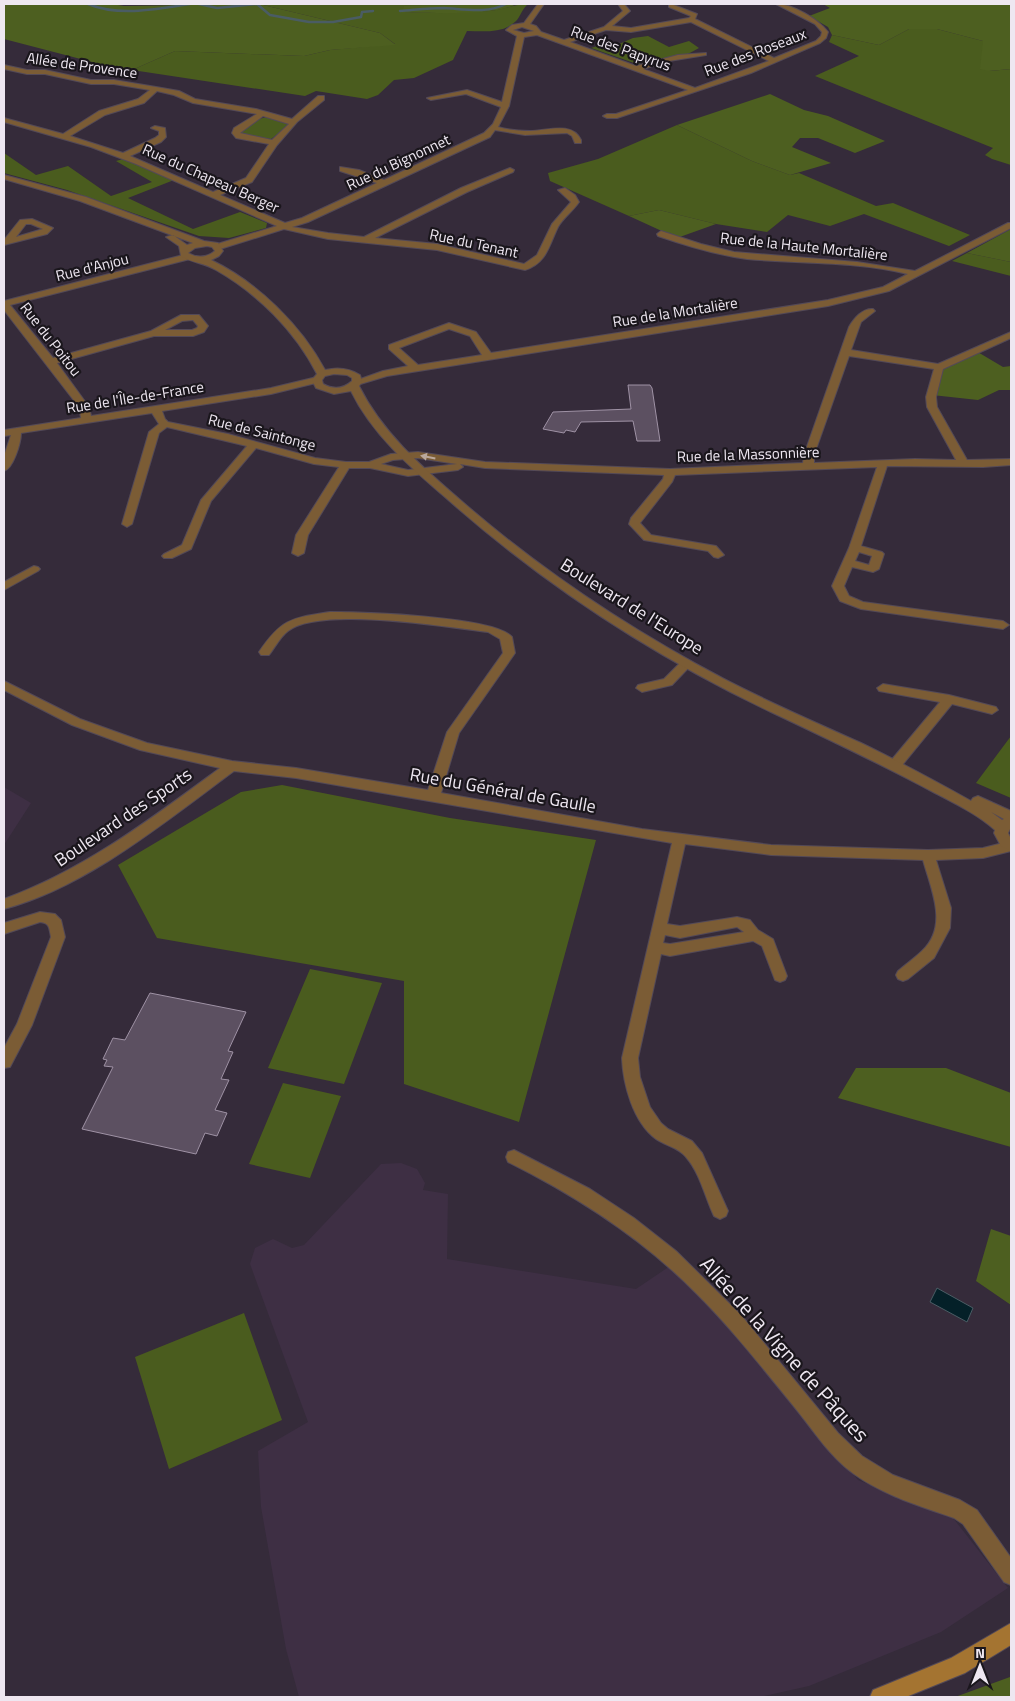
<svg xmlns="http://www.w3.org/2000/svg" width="1015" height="1701" font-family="'Titillium Web',sans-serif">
<rect width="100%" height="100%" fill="#352b3a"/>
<path fill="#3e2f44" d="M4,787L31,803L4,845Z
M401,1163L417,1169L425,1183L423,1190L448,1194L447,1259L636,1289L670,1266L718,1314L858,1480L953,1518L1008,1588L941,1632L809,1686L760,1697H299L286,1649L261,1507L258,1451L308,1422L250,1264L255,1248L273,1239L292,1248L304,1245L381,1164Z"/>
<path fill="#4a5c1e" d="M259,4H495L402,13C431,12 460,13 489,11C503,10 514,4 528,4C522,9 521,15 517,20C504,34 484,31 467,31L453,60L414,78L394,80L378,95L367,99L316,91L305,96L132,70L175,51L304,56L330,50L395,44L380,33Z
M909,29H937L983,41L989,71L1011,69V165L992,159L985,155L993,148L815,76L859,56L829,42L832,35L879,45Z
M648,36L669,47L689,41L699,48L688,54L637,64L591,48L603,44L612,47L633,38Z
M268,117L286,121L290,125L271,139L242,135L240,132L258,119Z
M677,125L752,161L790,175L799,173L876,206L893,203L970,235L949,246L864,214L830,226L788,215L767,232L716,224L659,210L629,216L550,181L548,173L598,159Z
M4,153L36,175L68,166L111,196L152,182L116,161L123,159L174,180L128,198L193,229L240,212L267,223L266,228L229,238L199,236L67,190L4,173Z
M967,253L1011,262V276L952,261Z
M1011,736V798L976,783Z
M282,785L450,818L596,840L519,1122L404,1084V981L157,938L118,865L241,792Z
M310,969L382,983L344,1084L268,1068Z
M283,1083L341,1096L310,1178L249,1164Z
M244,1313L282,1420L169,1469L135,1357Z"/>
<path fill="#4d5f20" d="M4,4H112L124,6L259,4L380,33L396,45L330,50L304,56L175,51L132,70L108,68L96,63L4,39Z
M516,4C495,17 429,12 402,13L404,6Z
M823,4H1011V69L989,71L980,69L983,41L937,29H909L879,45L832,35L828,27L809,16L830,8Z
M770,94L804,110L828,116L885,141L855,153L818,138H800L792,147L831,163L790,175L752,161L677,125Z
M659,210L716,224L677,238L629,216Z
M1011,229V262L967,253Z
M976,351L1003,367L1011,366V390H999L978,400L932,395L939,367Z
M856,1068H946L1011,1093V1147L838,1098Z
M991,1229L1011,1236V1305L976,1281Z
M1010,1677V1697H955Z"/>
<path fill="#042028" stroke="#4a5c64" d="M937,1288L973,1308L967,1322L930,1302Z"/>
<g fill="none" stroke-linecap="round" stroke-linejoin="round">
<path stroke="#4a5c64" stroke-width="2.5" d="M88,4C119,17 158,9 190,4
M199,4L217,8L257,4L270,15L309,22H333L361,17L362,12L373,11
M400,11C414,10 429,8 444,8C464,9 487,14 506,4"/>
</g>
<path fill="#5c5061" stroke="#9f92a5" d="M628,385H650L652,388L660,441H637L633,421L581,422L575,432L566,430L564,433L543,429L553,412L631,409Z
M150,993L246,1012L228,1051L233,1052L221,1079L229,1080L215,1110L227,1113L217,1136L205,1133L196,1154L82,1129L113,1067L104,1066L107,1060L103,1059L113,1038L125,1040Z"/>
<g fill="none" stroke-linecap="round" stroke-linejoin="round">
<g stroke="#534957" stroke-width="2">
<path id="minor" d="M538,4H544L530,24L536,26L541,32L564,40L604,27L623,11L618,4H624L630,11L612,26L631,28L689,18L691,16L669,7V5L671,4L697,14L695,19L774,58L816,41L821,36L822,32L815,24L776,4C793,4 818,19 828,32L826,38L820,43L751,73L617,118H607L603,116L607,114H616L688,90L537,35L524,37L509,106L498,127C509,130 519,131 530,131C547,131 572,121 581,140V143H575L572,136L567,133L525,135L495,130L490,137L308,222L292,227L328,233L364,237L461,188L510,168L514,170L513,172L467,192L375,238L437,244L524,264L537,255L552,224L571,202L558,190L565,188L575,195L579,202C573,211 563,218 558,227C549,245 547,263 525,270L437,250L328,239L284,229L220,249H214V245L277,226L136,164L91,147L4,122V118L63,134L99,111L138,99L150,90L114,84H91L45,74H27L4,69V65L27,70H45L91,80H114L156,87L179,91L195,99L256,109L292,119L318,96H324V100L297,122L277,145L252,182L220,195L285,223L302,218L377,183L340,171V167L359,170L384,180L484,133L493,124L501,107L466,94L431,100L427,98L467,90L502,102L517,36L506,30L512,25L524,23ZM691,22L769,61L695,88L643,69L669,61L706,55V53L678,55L636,66L570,42L606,30L631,32ZM522,27L534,31L524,33L513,30ZM157,91L174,95L193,103L257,114L234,128L232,133L236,138L269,144L246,178L213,192L130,156L161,142L166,137L165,128L155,126L151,128L159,131V135L155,138L123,153L70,136L105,115L144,103ZM263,116L289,124L272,140L240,133Z
M32,219L53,228L47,234L4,245V240L20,220ZM26,224H31L43,229L16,237Z
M1008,223H1011V228L889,291L828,306L387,376L357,385L352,382L383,371L408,366L389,349V345L449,323L476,332L491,353L828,300L883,287L908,274C856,261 800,264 747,259C717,255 687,246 658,236L657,234L661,231L701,244L734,252L857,262L915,271ZM449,329L470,336L482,355L418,365L399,348Z
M187,254L191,257L190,259L10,305L53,358L151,331L181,315H199L208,326L204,332L193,336H154L57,363L89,407L91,416L271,388L317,377L320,378V382L271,394L162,411L165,419L168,422L228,434L315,458L346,462H369L391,454L418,452L485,462L670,469L803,463L804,455L849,327C854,318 863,308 873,309L875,311L861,322L851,350L938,364L1011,332V338L943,369L936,397L937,407L967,460L1011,459V465L983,467L887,466L861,546L882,552L884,554L879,569L873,572L852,567L844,586L849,596L863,602L1003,621L1009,625L1003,629L861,609L840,601L832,586L849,548L877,467L675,475L672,482L640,523L651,535L716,546L724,555L718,558L714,557L708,551L644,540L629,524L631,518L663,479L664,475L485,468L460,464L463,467L458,470L408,476L370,468H349L308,535L304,553L298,556L292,553L296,535L339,467L314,464L256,448L211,501L191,549L172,558H164L162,556L164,554L182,545L201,500L247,446L167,427L159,433L132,524L127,527L122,524L149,432L159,424L152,413L21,433C21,443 13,469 4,471V456L11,435L4,436V430L81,418L79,407L4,310V301ZM193,320L198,326L197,328L192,330H165L182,321ZM849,356L934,369L926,397L927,407L956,460L915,459L814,463V455ZM418,458L457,464L408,470L381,464L393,460ZM859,552L872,556L869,565L855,561Z
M34,566L38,567L40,569L38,571L4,590V582Z
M330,612C361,612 495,616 512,637L515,653L459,733L441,793L642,829L771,845L928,850L983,848L1011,841V851L983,858L936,860L951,908L950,928L934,958L908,979L903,981L898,979L896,975L898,971C906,964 915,958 922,951C949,926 931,889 923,860L771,855L685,844L667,924L680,926L737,917L750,920L758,930L773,939L787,976L785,980L780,982L775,980L762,946L753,941L670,956L661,954L638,1058L640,1077L650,1107L661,1123L668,1129L692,1141L702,1153L728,1211L726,1216L720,1219L714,1216C705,1197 700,1173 686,1157C678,1147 666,1146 656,1139C633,1122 623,1084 622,1058L672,843L296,778L234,771C166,821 87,887 4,909V899C84,870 152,818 220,768L140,750L72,725L4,690V681L80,719L147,743L232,761L296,768L428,790L447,732L503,653L500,639L488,632C447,627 320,606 288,631C281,636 275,647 269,655H261L259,652C282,618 292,618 330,612ZM737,927L744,932L670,944L663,943L665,935L680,938Z
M687,659L693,663L672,685L642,692L636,688L638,685L664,679L683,660Z
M883,684L949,695L996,707L998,710L992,714L952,704L899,769H889L887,766L889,763L940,702L879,691L877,688Z
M40,912L55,914L61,920L65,937L32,1025L10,1067L4,1068V1048L17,1024L51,937C49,928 50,923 40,922L4,934V923Z
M514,1150L590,1189L634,1218L676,1251L741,1315L838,1433L862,1456L893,1475L960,1500L977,1510L1011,1558V1585L1004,1582L963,1524L954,1518C920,1506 883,1495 854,1474C830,1457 814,1431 796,1409C764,1370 733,1330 697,1294C642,1238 578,1197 508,1162L506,1157L508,1152Z"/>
</g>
<g stroke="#534957" stroke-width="2">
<path id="tertiary" d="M4,175L86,197L204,241L218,243L223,251L219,256L211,260C257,282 301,325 325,370C338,367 349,368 360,375L362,382L359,386C382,432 420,465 458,498C539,569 629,629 724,679C768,702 815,722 861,743C898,761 935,781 971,801L973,798L978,796L1011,811V827L1008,833L1011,839V851L1001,846L994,833L995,830C977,814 956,804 935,793C881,764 826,738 771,712C653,656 543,584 445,497C409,466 372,434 351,391L334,394L316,388L312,380L317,374C295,331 258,294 216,270C205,263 192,263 181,256L179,246L166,237L173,235L187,245L193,243L80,201L4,179ZM207,246L212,247L215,251C206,258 197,258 188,253L195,248ZM334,374L347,375L352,378V381C343,389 334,390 323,384L322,380L325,376ZM991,812L1004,819L1002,820Z"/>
</g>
<g stroke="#534957" stroke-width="2">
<path id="secondary" d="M1011,1623V1645L965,1673L906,1697H870L873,1690L951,1658Z"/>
</g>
<use href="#minor" fill="#7b5c35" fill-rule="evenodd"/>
<use href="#tertiary" fill="#7b5c35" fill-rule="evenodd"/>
<use href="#secondary" fill="#a47431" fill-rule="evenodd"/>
</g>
<defs><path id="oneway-solid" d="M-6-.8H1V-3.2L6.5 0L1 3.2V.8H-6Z" transform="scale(1.25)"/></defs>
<use fill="#baa89c" href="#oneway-solid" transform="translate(428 457) rotate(-169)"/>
<g text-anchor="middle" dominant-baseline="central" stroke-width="4.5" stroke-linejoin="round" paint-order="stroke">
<g font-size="15" fill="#eee7f1" stroke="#1a161c">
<text transform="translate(621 48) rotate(20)">Rue des Papyrus</text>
<text transform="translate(755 52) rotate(-21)">Rue des Roseaux</text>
<text transform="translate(82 65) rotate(8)">Allée de Provence</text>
<text transform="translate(398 162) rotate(-25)">Rue du Bignonnet</text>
<text transform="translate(211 178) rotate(24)">Rue du Chapeau Berger</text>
<text transform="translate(474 243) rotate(12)">Rue du Tenant</text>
<text transform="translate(804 246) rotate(6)">Rue de la Haute Mortalière</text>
<text transform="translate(92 267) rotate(-14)">Rue d'Anjou</text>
<text transform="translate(675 312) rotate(-9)">Rue de la Mortalière</text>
<text transform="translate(51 339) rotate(52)">Rue du Poitou</text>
<text transform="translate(135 397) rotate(-9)">Rue de l'Île-de-France</text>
<text transform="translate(262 432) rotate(14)">Rue de Saintonge</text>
<text transform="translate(748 454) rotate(-2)">Rue de la Massonnière</text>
</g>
<g font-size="18" fill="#eee7f1" stroke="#1a161c">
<text transform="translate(632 606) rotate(32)">Boulevard de l'Europe</text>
<text transform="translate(503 790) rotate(10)">Rue du Général de Gaulle</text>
<text transform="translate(123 817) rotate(-34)">Boulevard des Sports</text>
</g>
<g font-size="21" fill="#eee7f1" stroke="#1a161c">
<text transform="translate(785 1349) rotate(48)">Allée de la Vigne de Pâques</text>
</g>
</g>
<rect width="1015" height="1701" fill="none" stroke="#eee7f1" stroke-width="10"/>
<g transform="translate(980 1666)" stroke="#1a161c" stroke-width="4" paint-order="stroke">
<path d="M0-4L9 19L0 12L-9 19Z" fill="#eee7f1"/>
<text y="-8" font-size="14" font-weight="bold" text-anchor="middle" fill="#eee7f1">N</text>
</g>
</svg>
